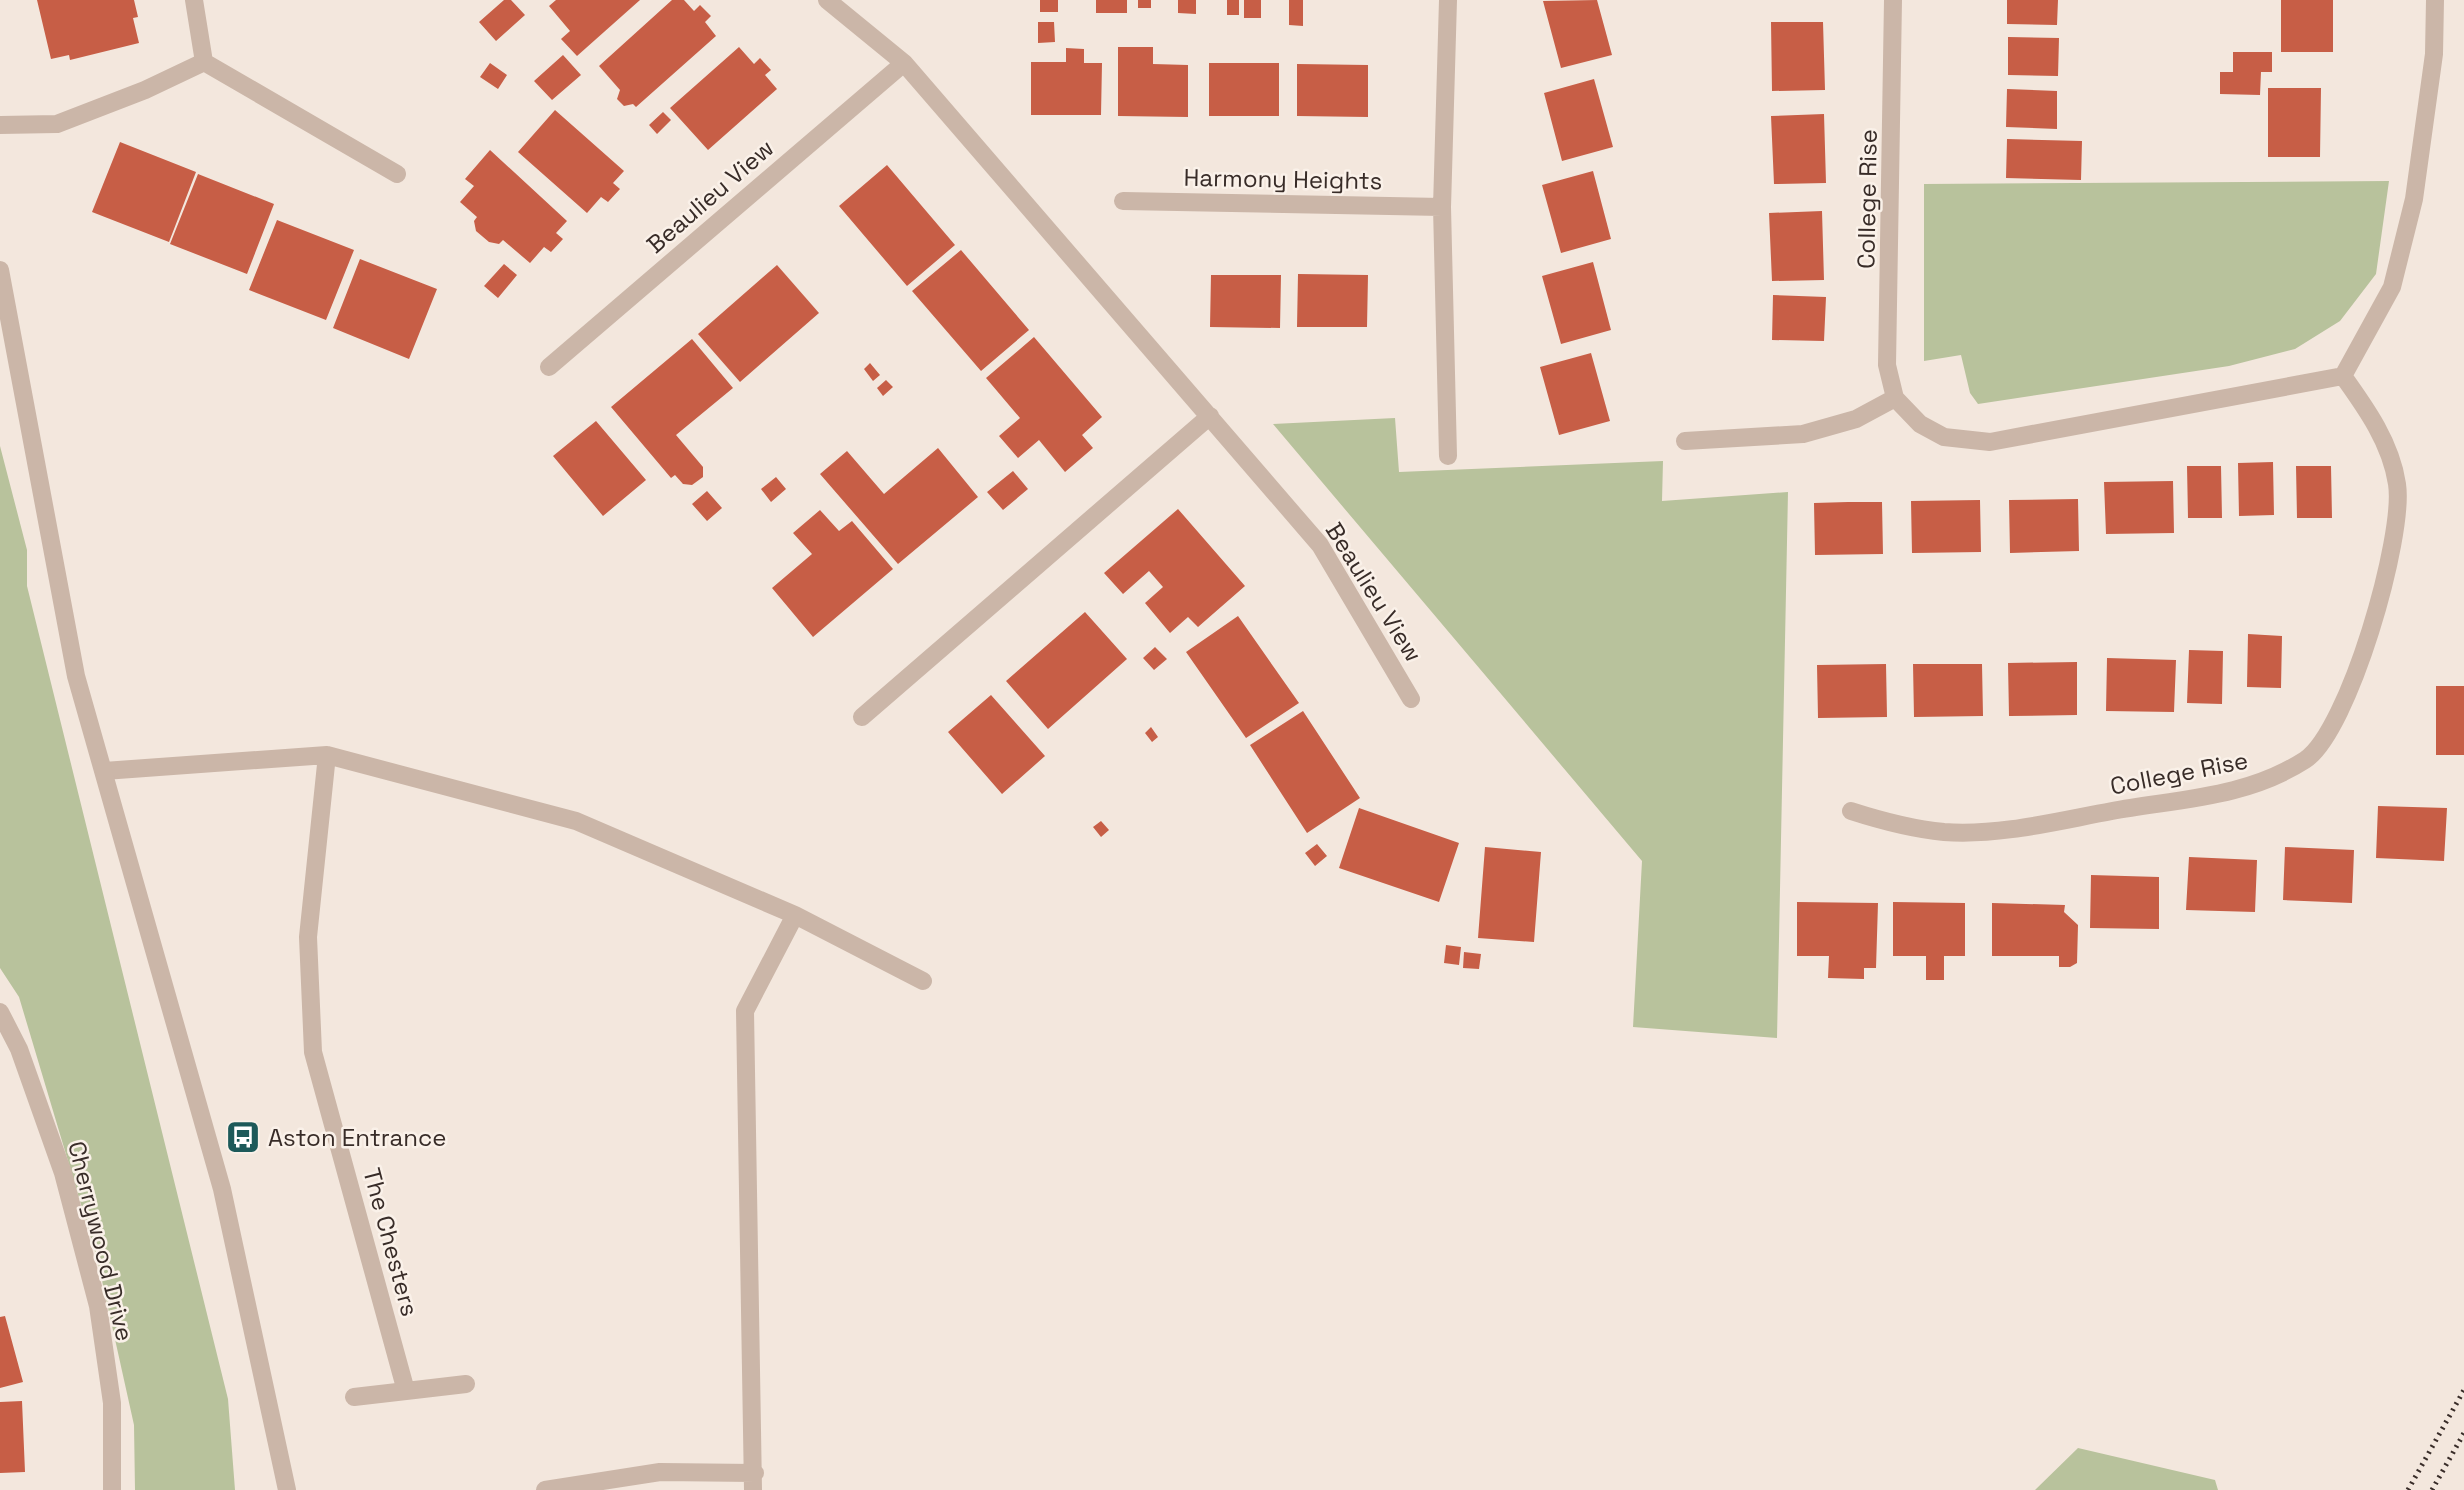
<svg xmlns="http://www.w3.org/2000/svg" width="2464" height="1490" font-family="'Space Grotesk',sans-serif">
<rect width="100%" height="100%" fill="#f3e7dd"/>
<path fill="#b8c29c" d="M2389,181L2376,274L2340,321L2295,349L2229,366L1978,404L1970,393L1961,355L1924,361V184Z
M1395,418L1399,472L1663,461L1662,501L1788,492L1777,1038L1633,1027L1642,861L1273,424Z
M0,446L27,550V586L228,1399L235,1490H135L134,1425L97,1258L19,997L0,968Z
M2078,1448L2215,1480L2218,1490H2035Z"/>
<path fill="#c75e46" d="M37,0H134L138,17L133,18L139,43L70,60L69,55L51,59Z
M504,0H511L525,15L496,41L479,22Z
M556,0H640L577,56L561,39L570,31L549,6Z
M672,0H684L694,11L700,5L711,16L705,22L716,36L636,107L633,104L624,106L617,99L620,90L599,66Z
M1040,0H1058V12H1040Z
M1096,0H1127V13H1096Z
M1138,0H1151V8H1138Z
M1178,0H1196V14L1178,13Z
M1227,0H1239V15H1227Z
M1244,0H1261V18H1244Z
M1289,0H1303V26L1289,25Z
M1597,0L1612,55L1561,68L1543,1Z
M2007,0H2058L2057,25L2007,24Z
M2281,0H2333V52H2281Z
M1038,22H1054L1055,42L1038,43Z
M1771,22H1823L1825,90L1772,91Z
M2008,37L2059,38L2058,76L2008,75Z
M739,47L754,64L760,58L771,70L765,75L777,89L708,150L670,108Z
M1118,47H1153V64L1188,65V117L1118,116Z
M1066,48L1084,49V63H1102L1101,115H1031V62H1066Z
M2233,52H2272V72H2261L2260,95L2220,94V72H2233Z
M563,55L581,75L552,100L534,81Z
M490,63L507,75L498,89L480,77Z
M1209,63H1279V116H1209Z
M1297,64L1368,65V117L1297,116Z
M1594,79L1613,147L1562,161L1544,93Z
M2268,88H2321L2320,157H2268Z
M2007,89L2057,91V129L2006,127Z
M555,110L624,171L613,183L620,189L608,202L601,197L587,213L518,152Z
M663,112L671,120L657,134L649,125Z
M1824,114L1826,183L1774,184L1771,116Z
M2007,139L2082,141L2081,180L2006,178Z
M120,142L196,172L169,242L92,212Z
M490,150L567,221L556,233L563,239L551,252L544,247L530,263L503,240L499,244L489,242L476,231L474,221L477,217L460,202L474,186L465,179Z
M887,165L955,245L907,286L839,206Z
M1593,171L1611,239L1561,253L1542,185Z
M198,174L274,204L247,274L170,244Z
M1822,211L1824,280L1772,281L1769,213Z
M277,220L354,250L326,320L249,290Z
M961,250L1029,330L981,371L912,291Z
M360,259L437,289L409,359L333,328Z
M1593,262L1611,330L1561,344L1542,276Z
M504,264L517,275L498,298L484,286Z
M777,265L819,313L740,382L698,334Z
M1298,274L1368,275L1367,327H1297Z
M1211,275H1281L1280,328L1210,327Z
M1773,295L1826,297L1824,341L1772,340Z
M1034,337L1102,417L1082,435L1093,448L1065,472L1039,440L1018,458L999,436L1020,418L986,378Z
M692,339L733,388L676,435L703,467V477L692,485L683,484L675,475L671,478L611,407Z
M1591,353L1610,421L1559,435L1540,367Z
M870,363L880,375L873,381L864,369Z
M886,380L893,387L883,396L877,388Z
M596,421L646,480L603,516L553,456Z
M938,448L978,497L898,564L820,474L847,451L884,494Z
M2273,462L2274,515L2239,516L2238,463Z
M2187,466H2221L2222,518H2188Z
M2296,466H2331L2332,518H2297Z
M1013,471L1028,489L1003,510L987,492Z
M776,477L786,489L771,502L761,489Z
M2173,481L2174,533L2106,534L2104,482Z
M707,491L722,508L707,521L692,504Z
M2078,499L2079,551L2010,553L2009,500Z
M1980,500L1981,552L1912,553L1911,501Z
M1848,502H1882L1883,554L1815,555L1814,503Z
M1178,509L1245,586L1198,627L1188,617L1170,633L1145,603L1163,587L1149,571L1123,594L1104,573Z
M820,510L839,531L852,521L893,569L813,637L772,588L812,554L793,533Z
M1085,612L1127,659L1048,729L1006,681Z
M1238,616L1299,703L1246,738L1186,652Z
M2248,634L2282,636L2281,688L2247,687Z
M1155,647L1167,659L1154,670L1143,658Z
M2189,650L2223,651L2222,704L2187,703Z
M2107,658L2176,660L2174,712L2106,711Z
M2077,662V715L2009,716L2008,663Z
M1886,664L1887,717L1818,718L1817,665Z
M1913,664H1982L1983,716L1914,717Z
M2436,686H2464V755H2436Z
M991,695L1045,756L1002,794L948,732Z
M1303,711L1360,798L1307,833L1250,745Z
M1151,727L1158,737L1152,742L1145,733Z
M2378,806L2447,808L2444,861L2376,858Z
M1359,808L1459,843L1439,902L1339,868Z
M1101,821L1109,830L1101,837L1093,827Z
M1317,844L1327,856L1315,866L1305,853Z
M1485,847L1541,852L1534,942L1478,938Z
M2285,847L2354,850L2352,903L2283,900Z
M2189,857L2257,860L2255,912L2186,910Z
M2091,875L2159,877V929L2090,928Z
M1797,902L1878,903L1876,968H1864V979L1828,978L1829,956H1797Z
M1893,902L1965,903V956H1944V980H1926V956H1893Z
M1992,903L2065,905L2064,912L2078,925L2077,963L2070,967H2059V956H1992Z
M1446,945L1461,947L1459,965L1444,963Z
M1464,952L1481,954L1479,969L1463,968Z
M5,1316L23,1382L0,1388V1317Z
M22,1401L25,1472L0,1473V1402Z"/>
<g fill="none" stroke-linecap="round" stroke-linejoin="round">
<path stroke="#cbb6a8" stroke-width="18" d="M827,0L904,63L1320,545L1411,699
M1893,0L1887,365L1895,398L1920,424L1944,437L1990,442L2343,376
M204,62L397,174
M0,125L57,124L145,90L204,62L194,0
M1123,201L1442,207
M549,367L904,63
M2343,376L2392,287L2414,199L2434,54L2435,0
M1685,441L1803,434L1856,419L1895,398
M1448,456L1442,207L1448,0
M862,717L1210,416
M327,755L576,821L795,915L923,981
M104,771L327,755L308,937L313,1052L406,1391L466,1384
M1851,811C1882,821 1912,829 1944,832C2000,836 2057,821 2112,811C2178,799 2246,798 2305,760C2349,731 2405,536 2397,484C2391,443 2366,408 2343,376
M0,1012L19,1049L63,1173L98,1306L112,1403V1490
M354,1397L406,1391
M545,1490L660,1472L755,1473
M753,1490L745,1011L795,915"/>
<path stroke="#cbb6a8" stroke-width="18" d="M0,270L76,676L222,1189L287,1490"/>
<path stroke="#382c28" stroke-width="5" stroke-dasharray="2 5" stroke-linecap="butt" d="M2408,1490L2464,1390
M2432,1490L2464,1433"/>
</g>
<defs>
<g id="bus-square" transform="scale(1.75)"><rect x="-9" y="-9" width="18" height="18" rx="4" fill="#1d5a5a" stroke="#faf1e9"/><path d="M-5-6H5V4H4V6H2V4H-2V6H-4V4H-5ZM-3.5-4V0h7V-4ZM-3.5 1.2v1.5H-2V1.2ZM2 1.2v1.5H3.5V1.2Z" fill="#fff"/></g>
</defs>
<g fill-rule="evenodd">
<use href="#bus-square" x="243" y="1137"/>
</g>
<g text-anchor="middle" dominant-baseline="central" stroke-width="5" stroke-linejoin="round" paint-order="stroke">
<g font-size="24" fill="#382c28" stroke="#faf1e9">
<text transform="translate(1283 179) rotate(1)">Harmony Heights</text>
<text transform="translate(710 196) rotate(-41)">Beaulieu View</text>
<text transform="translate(1867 199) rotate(-89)">College Rise</text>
<text transform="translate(1374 592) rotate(58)">Beaulieu View</text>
<text transform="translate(2179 773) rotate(-11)">College Rise</text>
<text transform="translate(101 1241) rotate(76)">Cherrywood Drive</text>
<text transform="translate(391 1242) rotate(75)">The Chesters</text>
</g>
<g font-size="24" fill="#382c28" stroke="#faf1e9" text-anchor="start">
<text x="268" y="1137">Aston Entrance</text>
</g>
</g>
</svg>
